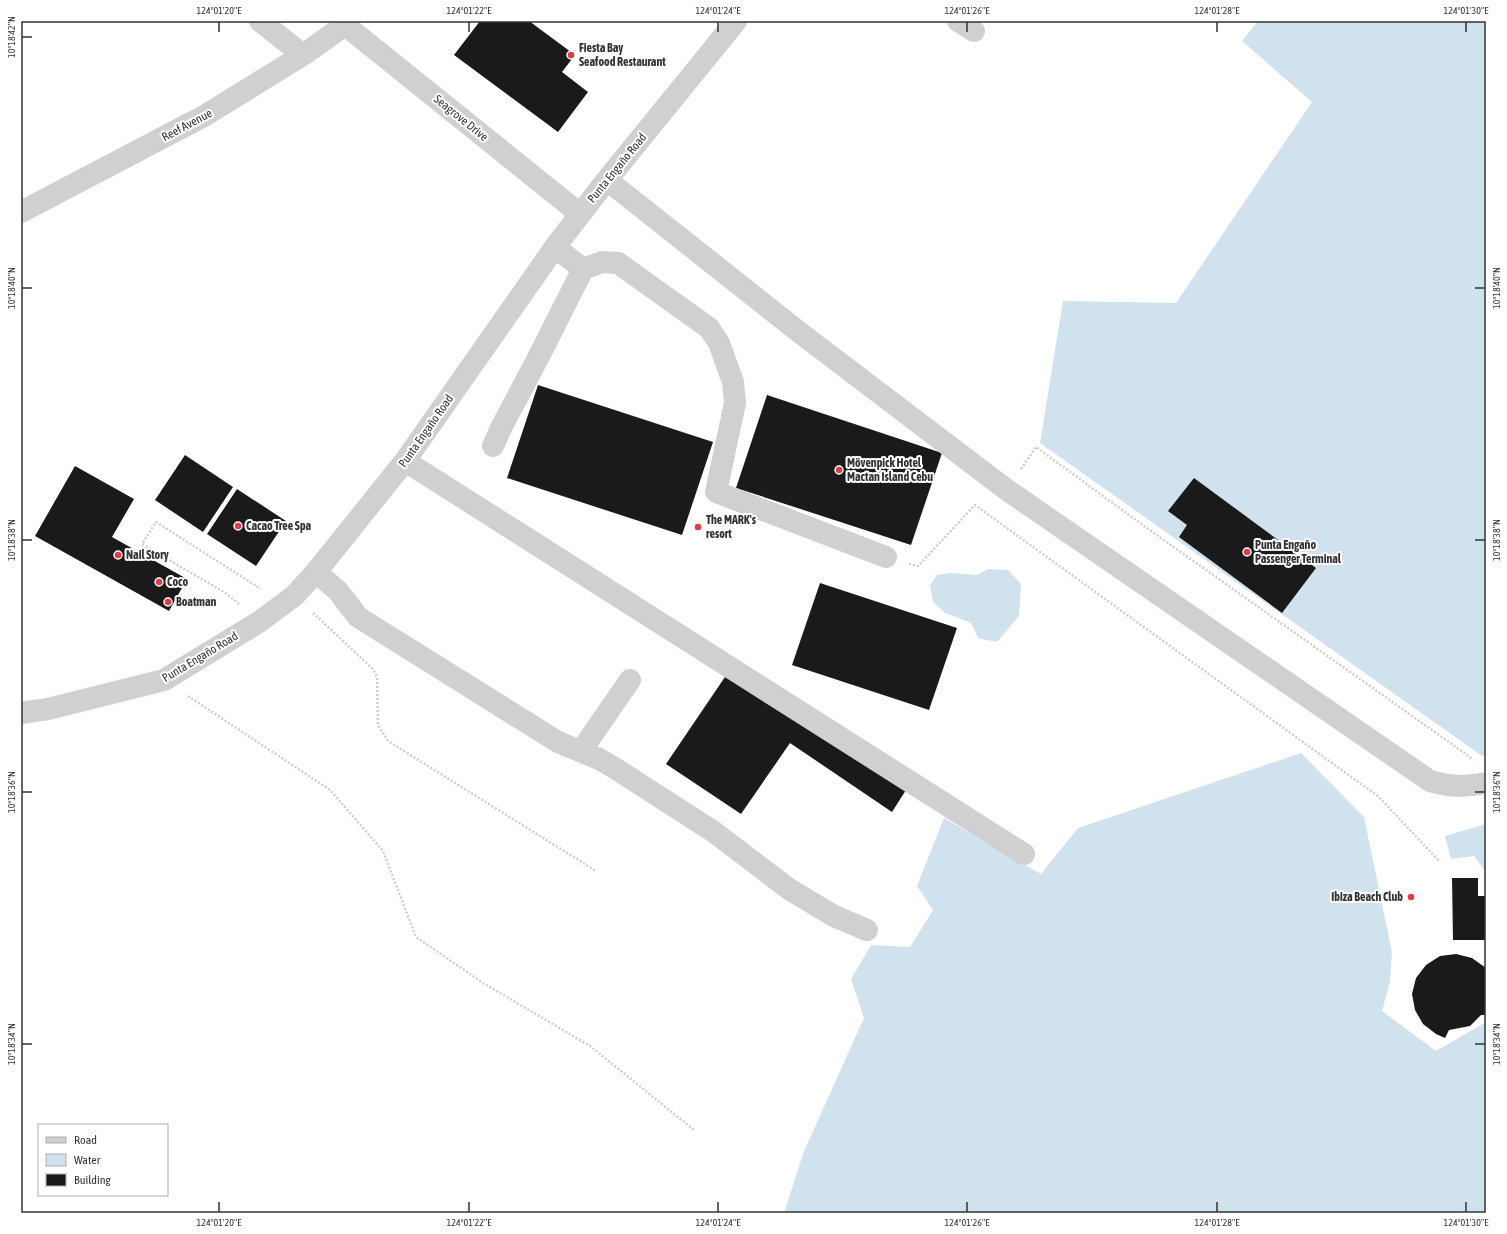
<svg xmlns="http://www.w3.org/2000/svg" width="1507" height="1234" font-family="'Asap Condensed',sans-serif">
<rect width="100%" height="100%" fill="#fff"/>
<path fill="#cfe2ee" d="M1258,21H1486V755L1482,756L1040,443L1063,301L1176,303L1312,102L1242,41Z
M988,569L1008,570L1021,584L1019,616L997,642L978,638L971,623L945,613L933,602L930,585L937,575L951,573L977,575Z
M1301,753L1364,817L1392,952L1390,982L1382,1011L1436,1051L1486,1022V1213H784L804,1151L864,1018L851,979L871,945L910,947L933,910L917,886L944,818L1041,874L1078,828Z
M1486,824V872L1474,856L1451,859L1445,836Z"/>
<path fill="#1a1a1a" d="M480,21H529L575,55L562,72L588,92L558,132L454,55Z
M538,385L713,442L682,535L507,478Z
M767,395L942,453L911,545L736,488Z
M185,455L233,487L203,532L155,500Z
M75,466L134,499L112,537L187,579L169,611L35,536Z
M1194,478L1316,568L1282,613L1179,537L1187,525L1168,511Z
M237,489L286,521L256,566L207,534Z
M820,583L957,628L929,710L792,665Z
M729,671L906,790L892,812L790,743L741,814L666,764Z
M1452,878H1478V896H1486V940H1453Z
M1456,954L1472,958L1486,968V1015H1481L1470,1026L1449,1030L1445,1038L1436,1034L1423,1024L1415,1010L1412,994L1416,978L1426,965L1440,956Z"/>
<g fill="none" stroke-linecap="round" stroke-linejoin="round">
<path stroke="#cdcdcd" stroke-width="2.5" stroke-dasharray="2 2" stroke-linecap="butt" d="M1021,469L1036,447L1144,526L1470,757L1473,760
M909,564L918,566L975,505L1379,797L1439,861
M239,604L227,594L142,544L156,522L261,589
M313,613L373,669L377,677L378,725L388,741L596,871
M188,696L330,790L383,851L416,937L483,983L590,1046L694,1130"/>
<path stroke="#d0d0d0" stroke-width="22" d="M260,21L303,55
M958,21L974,31
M345,25L580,214
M607,180L799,332L1007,490L1430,781C1453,787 1463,787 1486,783
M21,212L204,116L303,55L345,25
M555,247L583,269
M493,446L501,428L539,356L583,269L602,262L618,263L709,328L719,343L733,382L735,403L716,492L886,557
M405,461L1024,854
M316,572L338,591L358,617L558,742L599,759L613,767L714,832L789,889L834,916L867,930
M21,713L48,709L164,680L259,622L294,596L316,572L405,461L555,247L602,186L736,21
M581,751L630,680"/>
</g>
<path fill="none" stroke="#333" stroke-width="1.5" d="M219,22V32M469,22V32M718,22V32M967,22V32M1217,22V32M1466,22V32M22,37H32M22,288H32M1475,288H1485M22,540H32M1475,540H1485M22,792H32M1475,792H1485M22,1044H32M1475,1044H1485M219,1202V1212M469,1202V1212M718,1202V1212M967,1202V1212M1217,1202V1212M1466,1202V1212"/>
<g fill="#e63946" stroke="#fff" stroke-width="1.5">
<circle cx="571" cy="55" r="4"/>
<circle cx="839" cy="470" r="4"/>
<circle cx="238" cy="526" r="4"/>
<circle cx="698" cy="527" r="4"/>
<circle cx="1247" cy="552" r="4"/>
<circle cx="118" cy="555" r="4"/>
<circle cx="159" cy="582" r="4"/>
<circle cx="168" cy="602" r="4"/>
<circle cx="1411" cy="897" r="4"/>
</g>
<g text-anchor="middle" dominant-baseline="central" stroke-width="4" stroke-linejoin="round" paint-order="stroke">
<g font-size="12" font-weight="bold" fill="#333" stroke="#fff" text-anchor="start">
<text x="579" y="48">Fiesta Bay<tspan x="579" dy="14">Seafood Restaurant</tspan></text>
<text x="847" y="463">Mövenpick Hotel<tspan x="847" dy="14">Mactan Island Cebu</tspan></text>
<text x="706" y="520">The MARK's<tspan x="706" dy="14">resort</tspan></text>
<text x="246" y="526">Cacao Tree Spa</text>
<text x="1255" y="545">Punta Engaňo<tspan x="1255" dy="14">Passenger Terminal</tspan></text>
<text x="126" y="555">Nail Story</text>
<text x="167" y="582">Coco</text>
<text x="176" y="602">Boatman</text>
<text x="1403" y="897" text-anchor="end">Ibiza Beach Club</text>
</g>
<g font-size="12" fill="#333" stroke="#fff">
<text transform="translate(461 118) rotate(39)">Seagrove Drive</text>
<text transform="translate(187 125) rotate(-28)">Reef Avenue</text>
<text transform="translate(617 168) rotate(-51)">Punta Engaño Road</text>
<text transform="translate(426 431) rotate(-55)">Punta Engaño Road</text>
<text transform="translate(200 657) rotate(-31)">Punta Engaño Road</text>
</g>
</g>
<rect width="1507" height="1234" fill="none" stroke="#ffffff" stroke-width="44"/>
<rect x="38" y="1124" width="130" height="72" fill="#ffffff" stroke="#adadad"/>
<rect x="46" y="1137" width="20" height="6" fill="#d0d0d0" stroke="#adadad"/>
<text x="74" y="1144" font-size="12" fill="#333333">Road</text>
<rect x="46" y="1154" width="20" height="12" fill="#cfe2ee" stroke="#adadad"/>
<text x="74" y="1164" font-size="12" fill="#333333">Water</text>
<rect x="46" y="1174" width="20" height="12" fill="#1a1a1a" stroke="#adadad"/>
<text x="74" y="1184" font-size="12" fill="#333333">Building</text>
<rect x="22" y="22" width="1463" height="1190" fill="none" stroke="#333" stroke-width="1.5"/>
<g font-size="10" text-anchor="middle" fill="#333">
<text x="219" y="14">124°01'20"E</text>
<text x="469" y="14">124°01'22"E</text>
<text x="718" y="14">124°01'24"E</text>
<text x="967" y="14">124°01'26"E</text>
<text x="1217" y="14">124°01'28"E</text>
<text x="1466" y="14">124°01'30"E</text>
<text transform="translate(11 37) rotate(-90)" y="4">10°18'42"N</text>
<text transform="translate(11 288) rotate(-90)" y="4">10°18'40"N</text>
<text transform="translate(1496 288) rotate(-90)" y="4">10°18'40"N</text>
<text transform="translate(11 540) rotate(-90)" y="4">10°18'38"N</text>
<text transform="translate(1496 540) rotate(-90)" y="4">10°18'38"N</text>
<text transform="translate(11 792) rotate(-90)" y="4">10°18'36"N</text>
<text transform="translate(1496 792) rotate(-90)" y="4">10°18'36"N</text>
<text transform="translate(11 1044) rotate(-90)" y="4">10°18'34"N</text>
<text transform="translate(1496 1044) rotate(-90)" y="4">10°18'34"N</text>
<text x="219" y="1226">124°01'20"E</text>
<text x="469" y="1226">124°01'22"E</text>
<text x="718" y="1226">124°01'24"E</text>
<text x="967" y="1226">124°01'26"E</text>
<text x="1217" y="1226">124°01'28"E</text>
<text x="1466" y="1226">124°01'30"E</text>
</g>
</svg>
